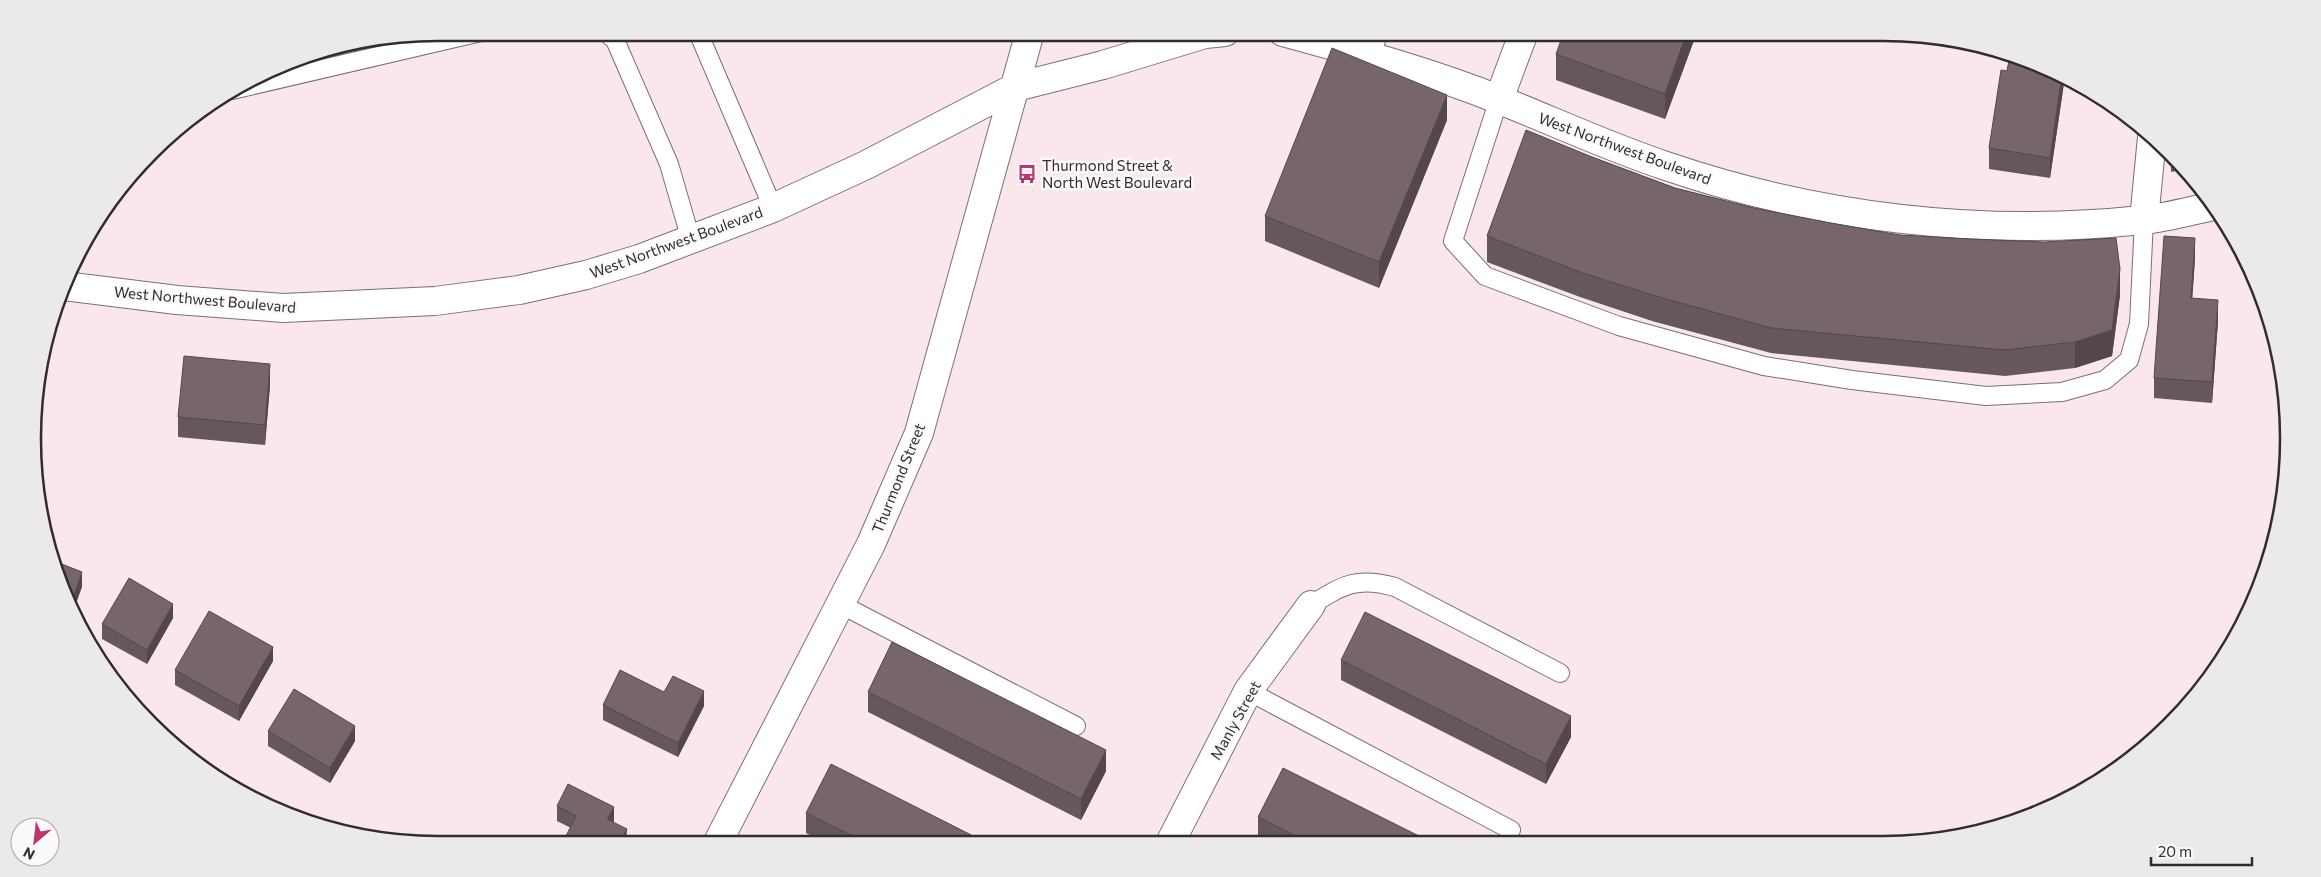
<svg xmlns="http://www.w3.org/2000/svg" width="2321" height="877" font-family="Commissioner,sans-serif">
<rect width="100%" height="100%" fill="#fae7eb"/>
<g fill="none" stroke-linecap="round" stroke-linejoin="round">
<g stroke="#7e6e72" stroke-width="20">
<path id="lane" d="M605,32L615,40L669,164L691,240
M698,32L773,208
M1372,56L1378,32
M232,90L481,32
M1499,99L1453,241L1485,276L1619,326L1764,366L1852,380L1986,396L2062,392L2105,380L2129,360L2139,324L2144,220
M840,604L1076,726
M1311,605C1343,585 1357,576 1395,587L1560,673
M1248,691L1511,830"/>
</g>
<g stroke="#7e6e72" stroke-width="30">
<path id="street" d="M1499,99L1524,32
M2144,220L2152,137
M1170,843L1248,691L1311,605"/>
</g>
<g stroke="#7e6e72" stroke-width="30">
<path id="secondary" d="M1283,32C1356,52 1430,72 1500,100C1555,122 1609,147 1666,166C1819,218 1981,237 2142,220C2166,218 2190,211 2213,206
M64,286L177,300L283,308L435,301L519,290L586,275L639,259L773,208L866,165L1016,87L1103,65L1205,34L1225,32
M717,844L871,544L919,433L1030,32"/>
</g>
<use href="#lane" stroke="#fff" stroke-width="18"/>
<use href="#street" stroke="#fff" stroke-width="28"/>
<use href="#secondary" stroke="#fff" stroke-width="28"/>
</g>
<path fill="#65585b" d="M1697,32L1665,119L1556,80V54Z
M2007,71L2062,74L2065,76L2050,178L1989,169V148Z
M1447,120L1379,288L1265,241V216Z
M2171,155L2186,169L2171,172Z
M1592,157L1675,188L1754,208L2120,295L2112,356L2075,368L2005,376L1771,353L1652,321L1580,297L1487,262V236Z
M2195,258L2192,298L2218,321L2212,403L2154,398V378Z
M270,385L265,445L178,437V417Z
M173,618L147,664L102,639V624Z
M1341,660L1571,737L1546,784L1341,680Z
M273,661L239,721L175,685V670Z
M664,692L704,706L678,757L603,720V705Z
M868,692L1106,771L1081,820L868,712Z
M268,731L355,741L330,783L268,746Z
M557,806L614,821L613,822L627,843L626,844H562L571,828L557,821Z
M806,813L987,843L827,844L806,833Z
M1258,817L1431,842L1267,843L1258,838Z"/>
<path fill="#53474a" d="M1687,32H1697L1665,119V94Z
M2062,75L2065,76L2050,178V158Z
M1447,95V120L1379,288V262Z
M2195,238V258L2191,318V298Z
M2120,269V295L2112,356L2075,368V342Z
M2218,300V321L2212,403V382Z
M270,364V385L265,445V425Z
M82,572V587L73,612L70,606Z
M173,604V618L147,664V650Z
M273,647V661L239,721V706Z
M704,691V706L678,757V743Z
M1571,716V737L1546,784V764Z
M355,726V741L330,783V768Z
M1106,750V771L1081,820V799Z
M614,807V821L607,834V819Z
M627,829L626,844H619Z"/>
<path fill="#76666a" stroke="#53474a" d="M1564,32H1687L1665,94L1556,54Z
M1332,48L1447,95L1379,262L1265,216Z
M2010,55L2062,75L2050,158L1989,148L2001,70L2007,71Z
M1526,130L1592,157L1675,188L1754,208L1831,223L1900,235L1971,239L2044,242L2116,238L2120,269L2112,330L2075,342L2005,350L1771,328L1652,295L1580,272L1487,236Z
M2164,236L2195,238L2191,298L2218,300L2212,382L2154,378Z
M184,356L270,364L265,425L178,417Z
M54,561L82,572L70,606L63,594Z
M129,578L173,604L147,650L102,624Z
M209,611L273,647L239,706L175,670Z
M1365,612L1571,716L1546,764L1341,660Z
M892,642L1106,750L1081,799L868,692Z
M620,670L664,692L673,676L704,691L678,743L603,705Z
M294,689L355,726L330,768L268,731Z
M831,764L987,843H867L806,813Z
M1283,768L1431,842H1308L1258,817Z
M568,784L614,807L607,819L627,829L619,844H562L576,816L557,806Z"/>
<defs>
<g id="bus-bare" transform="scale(1.5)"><path d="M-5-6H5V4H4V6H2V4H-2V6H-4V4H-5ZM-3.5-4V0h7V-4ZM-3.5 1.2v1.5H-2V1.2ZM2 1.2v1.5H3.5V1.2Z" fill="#bf346a" stroke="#fcf9fa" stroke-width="2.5" paint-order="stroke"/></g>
</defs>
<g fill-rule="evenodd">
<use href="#bus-bare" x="1027" y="174"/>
</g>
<g text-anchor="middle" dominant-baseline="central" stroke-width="5" stroke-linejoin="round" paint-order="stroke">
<g font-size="15" fill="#332c2e" stroke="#fcf9fa">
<text transform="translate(1625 148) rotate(20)">West Northwest Boulevard</text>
<text transform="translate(676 242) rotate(-20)">West Northwest Boulevard</text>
<text transform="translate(205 299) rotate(5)">West Northwest Boulevard</text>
<text transform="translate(898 478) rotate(-68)">Thurmond Street</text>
<text transform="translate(1235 720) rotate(-61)">Manly Street</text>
</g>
<g font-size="15" fill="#332c2e" stroke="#fcf9fa" text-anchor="start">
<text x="1042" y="165">Thurmond Street &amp;<tspan x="1042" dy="17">North West Boulevard</tspan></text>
</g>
</g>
<path d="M0 0H2321V877H0ZM438 41H1883A397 397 0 0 1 2280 438V439A397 397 0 0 1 1883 836H438A397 397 0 0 1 41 439V438A397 397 0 0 1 438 41Z" fill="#ece9ea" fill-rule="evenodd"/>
<path fill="none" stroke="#332c2e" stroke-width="2.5" d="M438 41H1883A397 397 0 0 1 2280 438V439A397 397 0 0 1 1883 836H438A397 397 0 0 1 41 439V438A397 397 0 0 1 438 41Z"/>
<g transform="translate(35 842) rotate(208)"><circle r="24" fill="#fcf9fa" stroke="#aca7a8"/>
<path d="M0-4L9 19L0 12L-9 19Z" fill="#bf346a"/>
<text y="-8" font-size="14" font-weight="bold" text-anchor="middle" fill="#332c2e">N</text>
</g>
<path d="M2151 857v8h101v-8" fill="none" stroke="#332c2e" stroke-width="2.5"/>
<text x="2158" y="857" font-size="15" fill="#332c2e" stroke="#fcf9fa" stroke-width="4" paint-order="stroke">20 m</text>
</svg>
